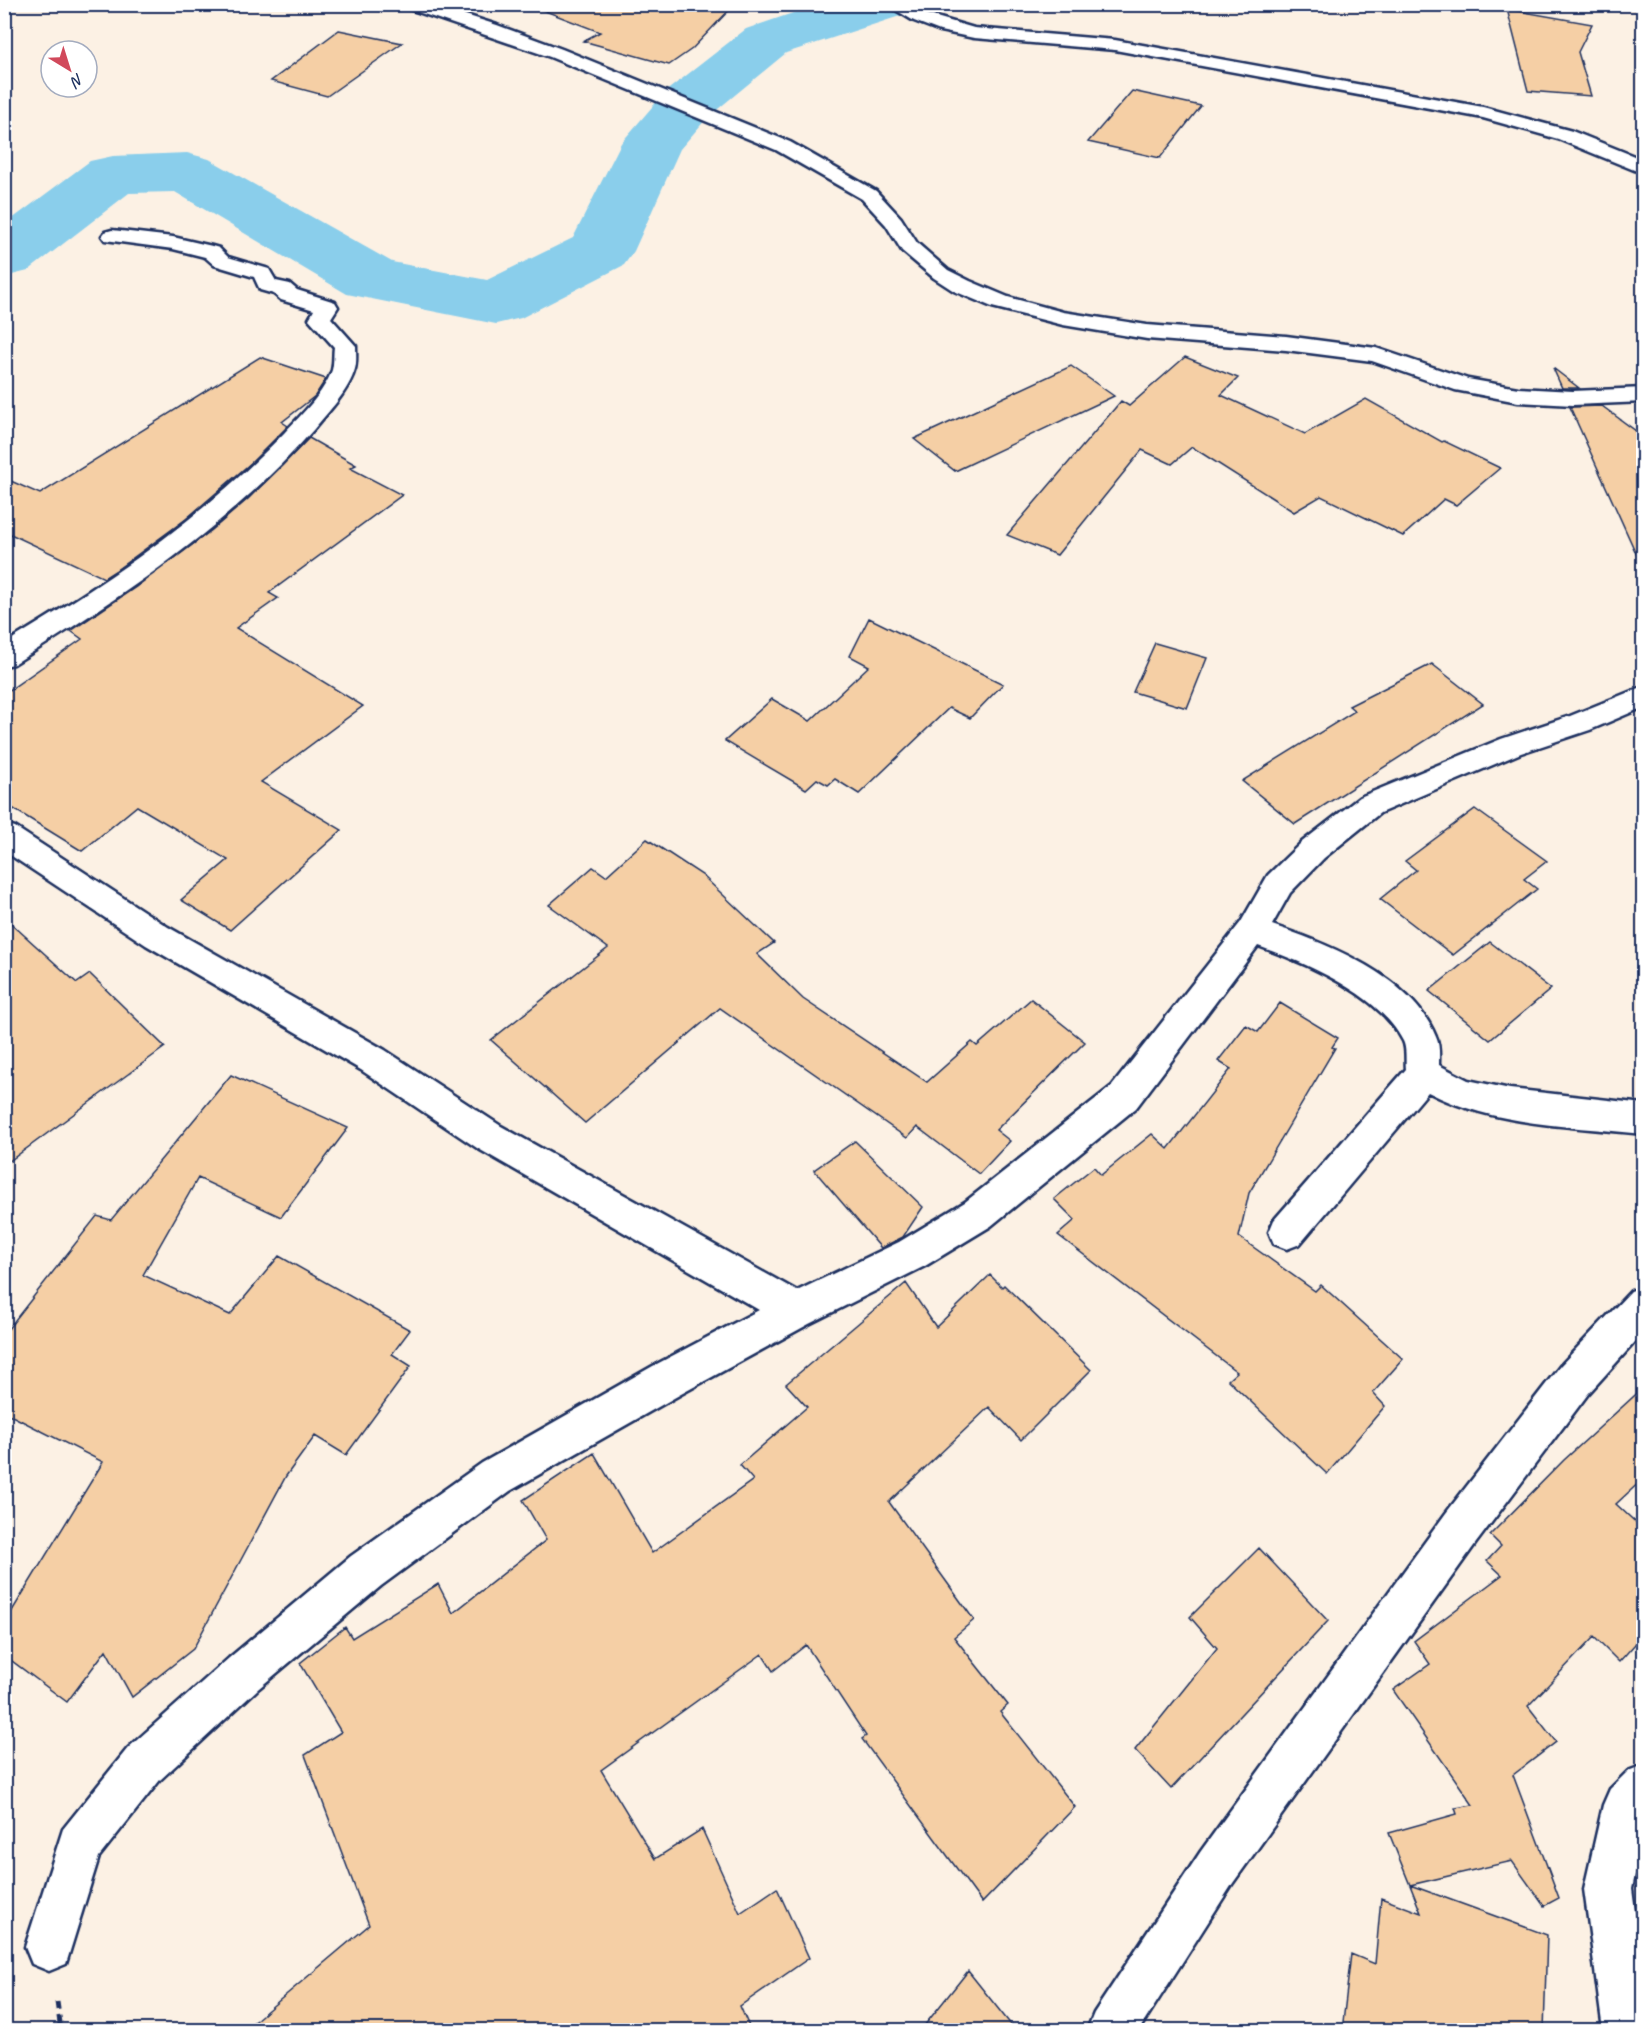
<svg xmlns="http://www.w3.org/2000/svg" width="1648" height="2035" font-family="Caveat,sans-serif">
<rect width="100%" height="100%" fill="#fcf1e4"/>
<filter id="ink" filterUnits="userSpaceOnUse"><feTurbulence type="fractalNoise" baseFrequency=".0167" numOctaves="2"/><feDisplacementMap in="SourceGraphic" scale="12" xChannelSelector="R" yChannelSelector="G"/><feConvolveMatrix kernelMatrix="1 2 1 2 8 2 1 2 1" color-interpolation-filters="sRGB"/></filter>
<g filter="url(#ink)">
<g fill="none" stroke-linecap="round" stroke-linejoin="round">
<path fill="#8aceeb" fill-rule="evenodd" d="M819,4H908L900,16L786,53L707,118L680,149L634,251L624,265L521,318L496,324L347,294L175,192L129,193L28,271L4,277V225L90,161L113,156L187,153L209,159L392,262L487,280L573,238L621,143L665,92L746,29Z"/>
</g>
<path fill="#f5cfa5" stroke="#1b2f5e" stroke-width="1.5" d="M541,4H735L692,49L669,65L583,41L600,32L540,9Z
M1507,9L1592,24L1578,52L1591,96L1528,91Z
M339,30L402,43L327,96L271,81Z
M1132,91L1201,106L1160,158L1088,142Z
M260,357L326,379L315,396L282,422L288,426L252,462L186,519L115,571L104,578L4,531V478L40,494Z
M1185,357L1238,378L1221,395L1305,434L1366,399L1442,442L1444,441L1500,468L1456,505L1444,499L1403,536L1321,496L1294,512L1192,447L1172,464L1142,450L1057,555L1007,535L1121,401L1129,406Z
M1071,366L1114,396L955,471L914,439Z
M1553,368L1579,388H1562Z
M1602,406L1644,437V571L1570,407Z
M309,438L356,465L350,468L402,495L269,593L278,598L236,628L363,706L261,782L342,830L230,930L181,900L228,860L137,806L82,851L4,803V694L82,639L71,631L136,587L212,530L248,499Z
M869,618L1003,684L970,718L949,708L859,794L835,779L828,785L817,779L806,789L725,741L772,699L810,721L869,666L850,656Z
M1155,643L1207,658L1187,708L1133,692Z
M1432,664L1483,704L1295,824L1242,781L1355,711L1349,706Z
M1475,809L1547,861L1524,879L1537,889L1453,955L1380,899L1416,870L1405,861Z
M647,839L702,875L774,943L757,954L803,999L927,1082L972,1042L977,1046L1031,999L1085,1042L996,1130L1010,1141L979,1174L917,1127L907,1138L720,1008L585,1123L491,1040L608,948L549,905L593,867L606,876Z
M4,917L77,983L90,974L165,1047L4,1165Z
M1490,942L1551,989L1490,1040L1429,991Z
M1280,1003L1338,1038L1332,1047L1335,1048L1249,1193L1239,1237L1315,1291L1321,1285L1403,1359L1373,1393L1385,1406L1327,1474L1228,1380L1237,1372L1058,1235L1075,1220L1054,1199L1094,1167L1101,1175L1152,1134L1168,1149L1231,1069L1218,1061L1246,1025L1258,1032Z
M231,1075L348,1128L281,1217L198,1178L143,1275L230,1315L279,1256L410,1330L392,1354L411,1366L346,1455L315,1436L286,1476L193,1649L132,1697L106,1650L67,1702L4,1655V1624L103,1462L4,1412V1334L97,1216L111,1220Z
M855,1141L923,1207L903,1237L881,1248L814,1170Z
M990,1275L1002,1287L1004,1285L1091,1370L1021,1440L989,1407L889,1502L974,1620L954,1637L1008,1705L1000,1712L1075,1807L982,1903L862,1739L866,1736L806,1645L773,1671L762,1654L601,1770L655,1859L702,1829L740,1913L777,1888L809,1958L740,2006L751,2031H243L369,1925L305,1755L341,1732L300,1663L345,1627L352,1638L438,1584L453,1613L546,1540L523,1500L594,1453L652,1553L753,1480L740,1465L807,1407L786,1384L906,1283L936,1327Z
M1644,1387V1478L1616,1504L1644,1530V1634L1619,1662L1594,1637L1528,1706L1556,1742L1513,1775L1559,1898L1544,1906L1512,1861L1410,1885L1389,1833L1457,1814L1455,1808L1473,1805L1393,1690L1430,1664L1414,1641L1502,1575L1487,1561L1501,1546L1490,1535L1564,1460Z
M1259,1548L1328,1621L1171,1789L1135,1750L1217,1648L1190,1617Z
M1410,1885L1547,1935L1544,2031H1342L1351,1954L1375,1964L1381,1898L1421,1913Z
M968,1971L1016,2031H920Z"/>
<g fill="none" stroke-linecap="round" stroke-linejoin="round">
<g stroke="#1b2f5e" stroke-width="5">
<path id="street" d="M404,4H431L497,25L562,49L790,142L876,191L901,218L917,243L948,270L970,281L1008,297L1063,312L1147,325L1286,336L1376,348L1468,379L1518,388L1573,391L1644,388V402L1573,405L1518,402L1455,390L1372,361L1286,350L1147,339L1063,325L992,307L954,291L934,278L902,251L886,225L862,199L776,150L550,57L406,8Z
M886,4H908L926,14L974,28L1115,40L1483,107L1572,131L1644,160V174L1558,139L1483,118L1115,50L974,38L940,31L914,21Z
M112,230L173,237L212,246L219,248L228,257L269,269L276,281L290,284L297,290L335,302L338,307L331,318L356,346C356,353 357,361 355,369C349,391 328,412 314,429C229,526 123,596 14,664L4,666V644C106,583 203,518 285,432C302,414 324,393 332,370C334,363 333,354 334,347L309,319L314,310L281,300L274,294L260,290L254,277L214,265L205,257L173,249L105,240L102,236L105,232Z
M1644,686V707L1590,730L1521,753L1380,813L1324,858L1290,893L1272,925C1329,944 1412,977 1436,1037C1440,1045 1439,1056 1439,1065L1468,1080L1510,1089L1644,1104V1134C1572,1126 1493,1126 1428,1092L1300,1244L1287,1249L1274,1244L1269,1232L1274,1220L1406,1069C1405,1061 1407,1049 1403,1041C1379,994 1306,963 1258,946L1136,1108L991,1226L925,1266L809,1324L681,1394L510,1491L381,1586L259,1688L160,1780L99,1857L66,1964L49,1971L32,1964L25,1947L63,1829L128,1748L229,1658L351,1556L482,1463L653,1366L759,1310L477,1148L361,1070L146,945L4,851V824L15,827L168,927L385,1050L501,1126L797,1291L899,1242L965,1202L1112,1086L1241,922L1268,875L1302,842L1360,797L1501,739L1570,716Z
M1644,1286V1332L1588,1394L1476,1543L1233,1883L1139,2030H1087L1094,2013L1201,1851L1446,1513L1560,1366L1631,1291Z
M1644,1765V1831L1632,1889L1644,1982V2030H1603L1584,1889L1603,1805L1610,1789L1628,1771Z"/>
</g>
<path stroke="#1b2f5e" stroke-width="5" stroke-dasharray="8 6" stroke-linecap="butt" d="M57,2002L61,2030"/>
<use href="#street" fill="#fff" fill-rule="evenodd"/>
</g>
</g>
<rect width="1648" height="2035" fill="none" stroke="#fff" stroke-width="24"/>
<rect x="12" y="12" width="1624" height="2011" fill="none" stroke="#1b2f5e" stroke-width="2" filter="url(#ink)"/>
<g transform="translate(69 69) rotate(142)"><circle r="28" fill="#ffffff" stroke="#a4acbf" stroke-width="1.5"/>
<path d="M0-4.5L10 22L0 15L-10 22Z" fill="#d1495b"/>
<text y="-9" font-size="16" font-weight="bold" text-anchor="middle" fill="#1b2f5e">N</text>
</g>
</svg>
